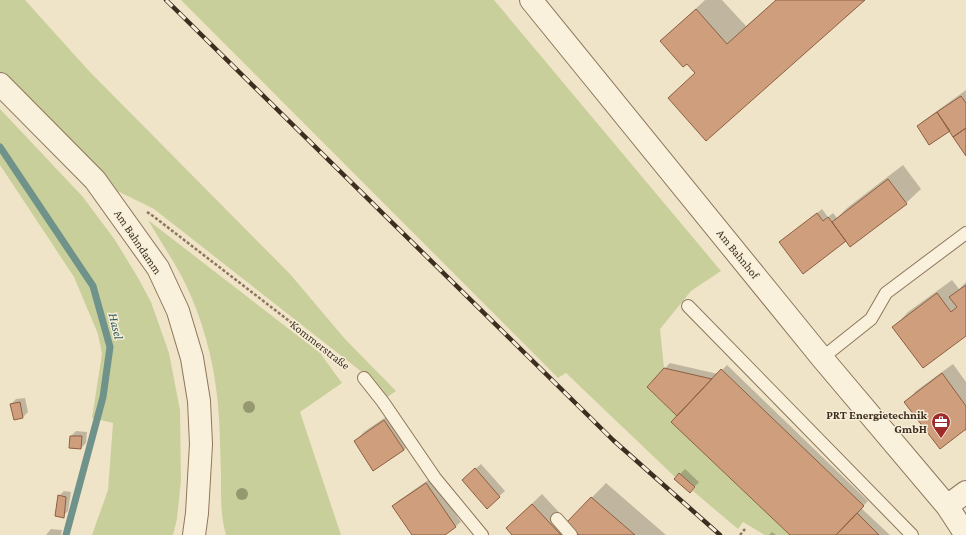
<svg xmlns="http://www.w3.org/2000/svg" width="966" height="535" font-family="'Crimson Pro',serif">
<rect width="100%" height="100%" fill="#f0e4c8"/>
<path fill="#c9cf9b" d="M0,0H25L89,71L290,274L345,339L396,391L386,398L367,376L154,209L95,180L0,84Z
M181,0H494L721,271L691,291L660,329L664,368L647,387L677,416L672,422L790,535H765L743,522L738,529L693,491L696,487L679,473L675,477L566,373L558,378Z
M0,109L83,197L115,240L137,276L151,302L169,353L180,410L181,480L177,519L173,535H92L108,490L113,423L92,418L102,354L98,334L74,277L0,165Z
M148,220L320,353L342,383L300,412L341,535H226C220,514 221,493 221,472C220,447 220,421 217,396C213,358 202,318 185,283C174,261 160,241 148,220Z"/>
<path fill="#0003" d="M705,0H722L746,26L776,0H863L669,98L696,72L687,63L661,41Z
M966,90V154L950,130L918,126L923,121Z
M903,165L921,189L906,203L850,245L846,240L780,242L822,209L828,217L833,213L837,218L847,208Z
M952,280L959,289L966,282V334L894,327L908,312Z
M670,363L718,374L727,365L868,501L861,508L890,535H791L678,416L665,368Z
M953,364L966,382V432L964,429L906,402L916,391Z
M25,398L28,412L23,417L15,419L11,404L16,399Z
M395,411L414,439L404,450L355,441L365,431Z
M76,431L87,432L86,443L81,448H70L71,436Z
M481,464L505,491L487,507L468,475Z
M685,469L699,482L690,492L675,479Z
M431,478L461,522L444,535H413L393,506L398,501Z
M606,483L666,535H514L517,518L542,494L568,522Z
M64,491L71,492L68,511L63,516L59,496Z
M51,529L62,530L61,535H46Z
M772,532L776,535H769Z"/>
<g fill="none" stroke-linecap="round" stroke-linejoin="round">
<path stroke="#6f938a" stroke-width="7" d="M0,147L93,286L110,347L103,397L66,535"/>
</g>
<path fill="#cf9f7d" stroke="#8d5f41" d="M776,0H865L706,141L668,98L695,73L687,64L683,67L660,41L696,9L727,44Z
M961,96L966,103V128L953,137L937,112Z
M937,112L950,131L929,145L917,126Z
M966,128V156L953,137Z
M888,179L907,204L850,247L832,222Z
M817,213L823,221L828,217L846,241L803,274L779,242Z
M966,285V336L923,368L892,327L937,293L951,312L957,307L949,297Z
M664,368L712,379L677,416L647,387Z
M721,369L864,506L836,535H790L671,422Z
M942,373L966,406V429L940,449L904,402Z
M20,402L23,418L14,420L10,404Z
M384,420L404,450L373,471L354,441Z
M70,436H82L81,449L69,448Z
M475,468L500,497L487,509L462,480Z
M679,473L695,487L690,493L674,479Z
M426,483L456,527L445,535H412L392,506Z
M58,495L66,497L64,518L55,516Z
M591,497L635,535H579L566,523Z
M532,504L561,535H512L506,528Z
M857,513L879,535H836Z"/>
<g fill="none" stroke-linecap="round" stroke-linejoin="round">
<g stroke="#8d765c" stroke-width="14">
<path id="lane" d="M688,306L912,535
M822,358L871,319L886,293L966,233
M364,378L383,402L435,478L482,535
M557,519L571,535"/>
</g>
<g stroke="#8d765c" stroke-width="24">
<path id="street" d="M531,0L822,358L947,506L966,535
M0,84L95,180L158,268L178,311L192,358L199,401L201,444L197,513L194,535
M947,506L966,492"/>
</g>
<path stroke="#8d765c" stroke-width="2.5" stroke-dasharray="3 2" stroke-linecap="butt" d="M147,212L153,216L349,367
M740,535L745,529"/>
<use href="#lane" stroke="#faf1dc" stroke-width="12"/>
<use href="#street" stroke="#faf1dc" stroke-width="22"/>
<g stroke="#3d2e20" stroke-width="4.5">
<path id="rail" d="M166,0L613,440L720,535"/>
</g>
<use href="#rail" stroke="#f7eed8" stroke-width="3" stroke-dasharray="9" stroke-linecap="butt"/>
</g>
<g fill="#96986f">
<circle cx="249" cy="407" r="6"/>
<circle cx="242" cy="494" r="6"/>
</g>
<defs>
<g id="office-pin" transform="scale(1)"><path d="M0 17L-7.5 6A9.5 9.5 0 1 1 7.5 6Z" fill="#9e2a2b" stroke="#f7eed8"/><path d="M-6-3h4V-5.5h4V-3h4V5H-6ZM-1-4.5V-3h2v-1.5ZM-6 0V1H6V0Z" fill="#fff"/></g>
</defs>
<g fill-rule="evenodd">
<use href="#office-pin" x="941" y="422"/>
</g>
<g text-anchor="middle" dominant-baseline="central" stroke-width="3" stroke-linejoin="round" paint-order="stroke">
<g font-size="12" fill="#3d2e20" stroke="#f7eed8">
<text transform="translate(138 242) rotate(56)">Am Bahndamm</text>
<text transform="translate(738 254) rotate(51)">Am Bahnhof</text>
<text transform="translate(320 345) rotate(38)">Kommerstraße</text>
</g>
<g font-size="12" font-weight="bold" fill="#3d2e20" stroke="#f7eed8" text-anchor="end">
<text x="927" y="415">PRT Energietechnik<tspan x="927" dy="14">GmbH</tspan></text>
</g>
<g font-size="13" font-style="italic" fill="#2f5d5a" stroke="#f7eed8">
<text transform="translate(116 326) rotate(76)">Hasel</text>
</g>
</g>
</svg>
